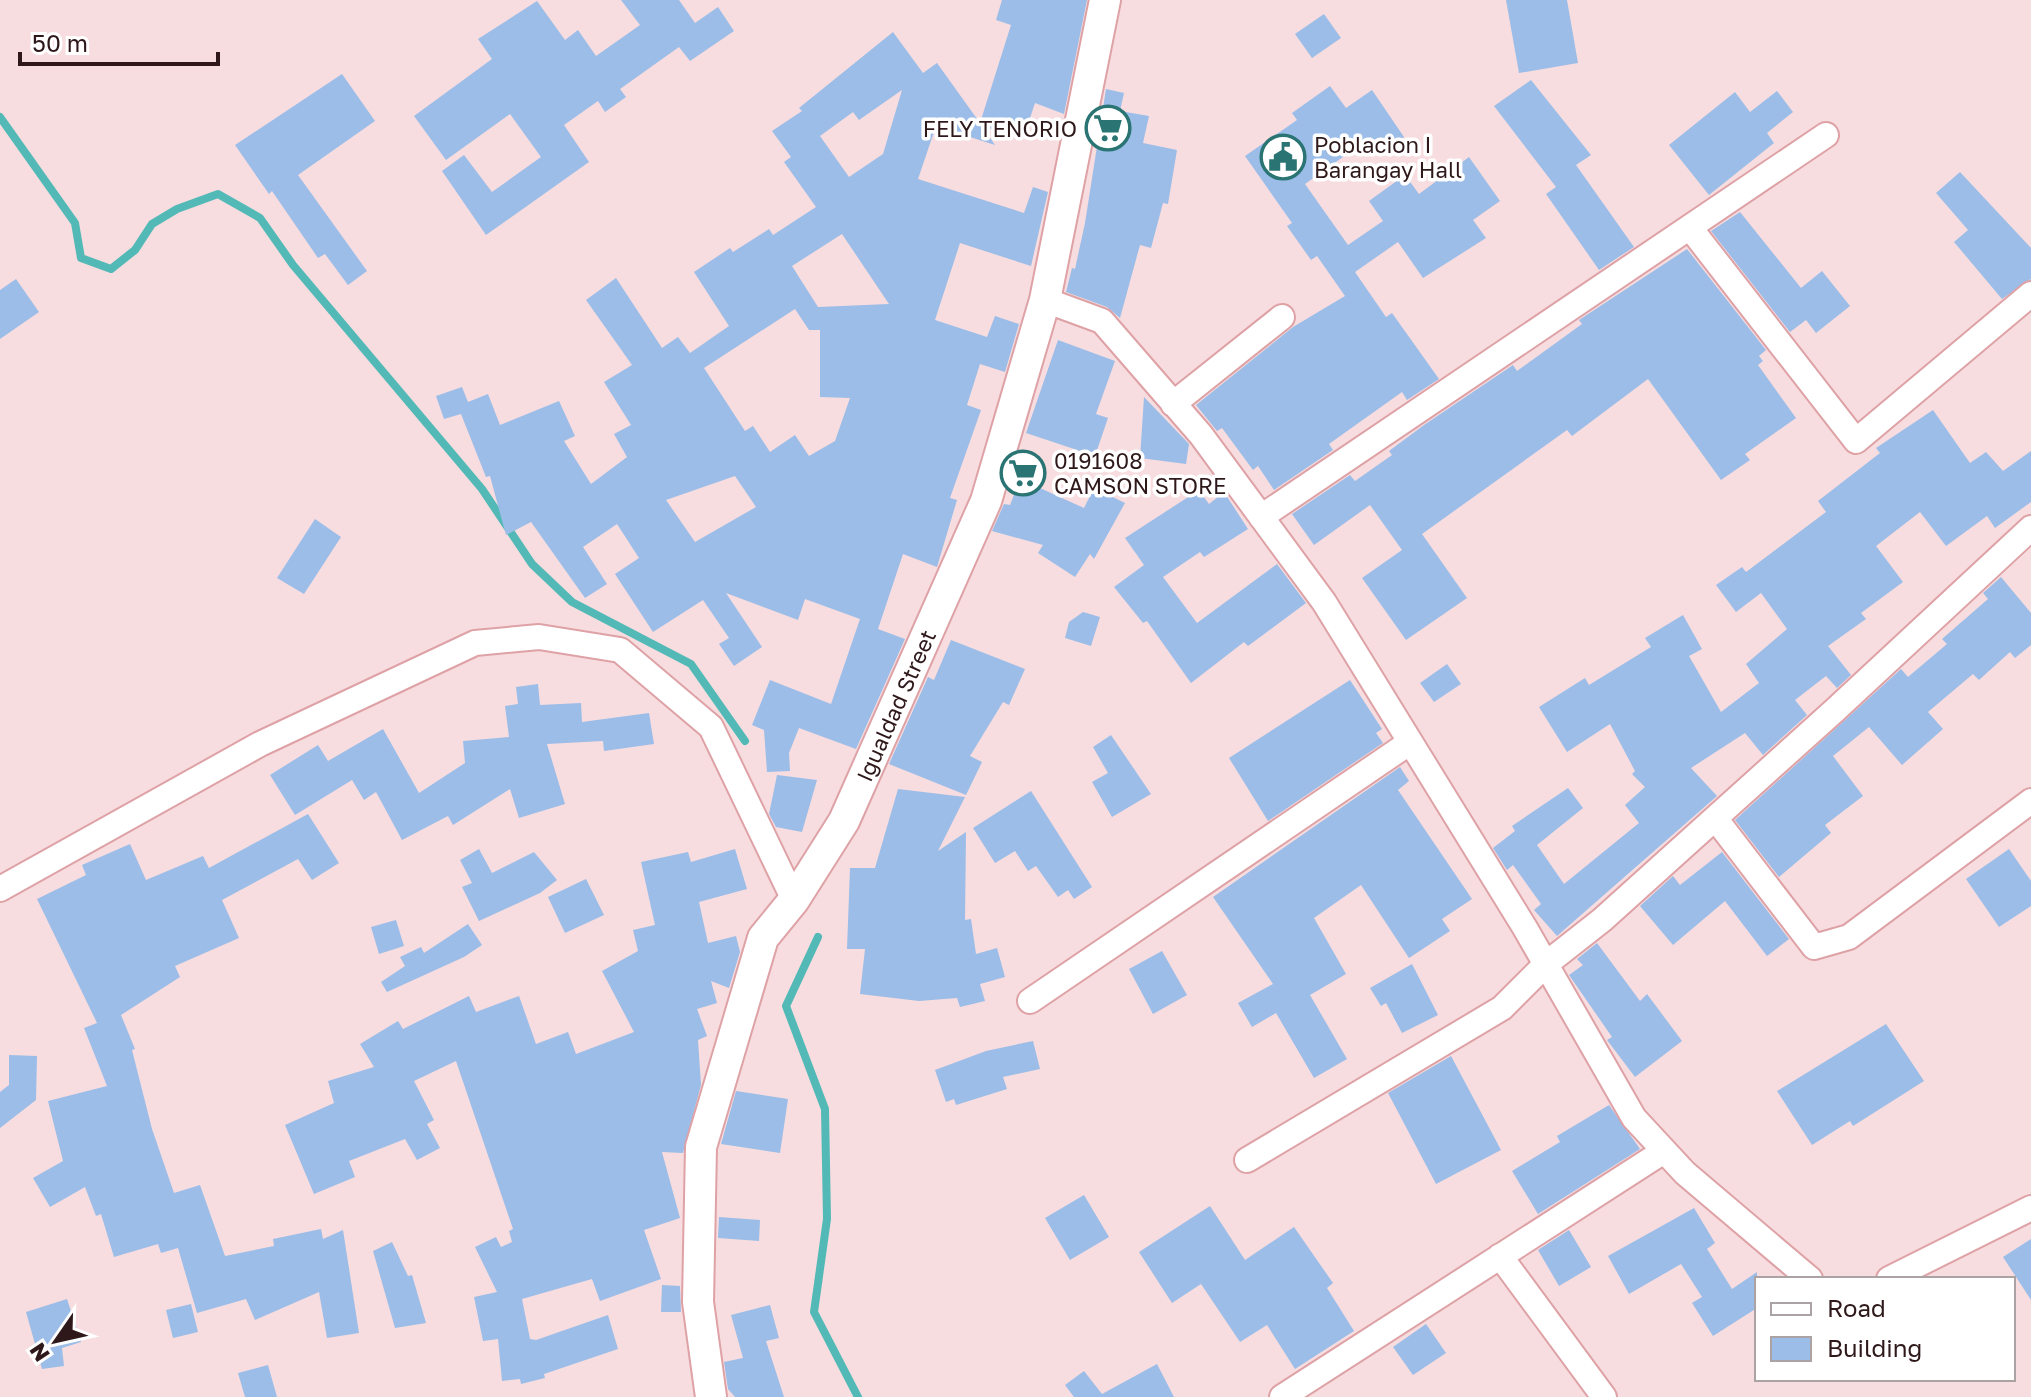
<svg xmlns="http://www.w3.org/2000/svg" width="2031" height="1397" font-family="'Golos Text',sans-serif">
<rect width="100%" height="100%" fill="#f7dddf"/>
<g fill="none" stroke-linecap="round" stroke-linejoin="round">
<path stroke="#53b9b7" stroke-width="8" d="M0,117L75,223L81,258L111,269L135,250L152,224L177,209L218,194L260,218L293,265L482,489L532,564L572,602L691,664L745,741
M818,937L786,1006L825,1109L827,1219L814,1312L858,1397"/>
</g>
<path fill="#9bbde8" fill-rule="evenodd" d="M621,0H679L695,23L718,7L734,31L690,61L679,47L620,89L626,97L605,112L598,101L564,125L589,162L486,235L442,171L464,155L492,192L541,157L510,114L446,160L414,116L492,59L478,39L537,1L565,40L578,30L596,56L640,25Z
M1002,0H1087L1064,114L1035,103L1023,139L982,126L995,145L936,126L918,179L1024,213L1033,187L1048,192L1031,266L960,243L935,320L987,337L995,316L1019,324L1005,372L980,364L967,405L981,410L950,498L957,500L937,567L903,554L878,629L905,639L856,749L799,728L789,753L790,771L767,772L764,730L752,725L770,680L831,704L860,619L805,599L798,620L726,593L762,647L734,666L719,644L729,638L703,600L653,632L615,574L639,558L617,524L583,547L607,584L585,598L531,522L506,535L490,476L486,477L461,414L444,419L436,396L462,387L468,402L488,394L500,425L559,401L575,436L564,441L591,484L627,457L614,434L631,425L604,382L632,365L586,300L616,278L662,348L678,337L690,353L729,326L694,272L730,248L733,252L769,229L773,235L816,207L784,162L791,157L772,131L802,111L799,108L893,32L923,73L937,63L980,123L1011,25L996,20ZM902,90L883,154L849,177L820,136L853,112L859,120ZM842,234L889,304L818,307L792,266ZM795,309L809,330H820V397L850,398L835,441L809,456L795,435L770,452L753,426L745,431L704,368ZM735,476L756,507L695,542L666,500Z
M1506,0H1567L1578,63L1519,73Z
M1324,14L1341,38L1312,58L1295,34Z
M342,74L375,121L298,175L367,271L348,285L325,254L318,258L272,191L269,194L235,145Z
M1531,80L1591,155L1576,165L1634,247L1599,270L1546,194L1556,187L1494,106Z
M1330,86L1346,108L1372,90L1404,137L1381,153L1371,137L1305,184L1348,245L1383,221L1369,201L1405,175L1419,194L1469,157L1500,201L1473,220L1486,238L1423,278L1398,242L1355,272L1386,317L1392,313L1439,379L1407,400L1402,392L1329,444L1333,450L1274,490L1258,466L1253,470L1222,428L1217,431L1196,405L1293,327L1345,296L1317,256L1311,260L1287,226L1292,223L1245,156L1297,120L1292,113Z
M1106,89L1124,93L1120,111L1149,116L1143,143L1177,150L1168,204L1163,203L1151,248L1140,245L1120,318L1107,307L1066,292L1072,268L1075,269L1085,223Z
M1777,91L1793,112L1767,133L1774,143L1709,195L1669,145L1735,92L1750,112Z
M1960,172L2031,248V279L2002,299L1954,242L1968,230L1936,193Z
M1740,212L1801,288L1822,271L1850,306L1816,333L1806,320L1790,332L1711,231Z
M1687,249L1766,350L1759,356L1763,361L1758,365L1796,418L1745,454L1750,460L1721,480L1648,379L1572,436L1567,430L1422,534L1467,598L1406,640L1362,578L1402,550L1370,505L1314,545L1292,514L1350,475L1355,481L1392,455L1389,451L1424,425L1513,365L1517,371L1582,324L1579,320Z
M16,279L39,312L0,339V290Z
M1058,340L1115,361L1096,414L1108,418L1095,456L1026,433Z
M1144,397L1189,444L1186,464L1140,458Z
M1933,410L1970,463L1986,452L2003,471L2031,451V502L1995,528L1987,516L1946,546L1920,512L1876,546L1903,582L1861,613L1866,619L1828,646L1851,675L1837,688L1826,676L1795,700L1807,715L1763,755L1745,733L1691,768L1717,796L1557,936L1534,910L1541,904L1513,865L1507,870L1493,848L1515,831L1512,826L1568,788L1583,808L1537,845L1564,884L1639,823L1625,805L1645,787L1632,774L1635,771L1610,724L1567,752L1539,707L1585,678L1589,685L1651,647L1645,638L1683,615L1702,649L1689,656L1721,712L1759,683L1746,664L1787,629L1761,593L1736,612L1716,585L1742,567L1746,572L1826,512L1818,501L1880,453L1876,448Z
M1020,479L1084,508L1094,488L1125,503L1094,559L1090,554L1075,577L1038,553L1043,545L992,531L1004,504L1010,505Z
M1199,490L1209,504L1224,492L1248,529L1204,557L1200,552L1163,577L1197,623L1277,564L1306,603L1248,646L1244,642L1191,683L1147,621L1143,623L1114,587L1144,565L1125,538Z
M315,519L341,537L304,594L277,578Z
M2001,577L2031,613V645L2015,658L2010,652L1979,680L1973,674L1928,712L1943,729L1902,765L1869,727L1833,756L1863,796L1825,825L1831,833L1779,877L1735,820L1901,669L1908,677L1947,644L1942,639L1988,599L1983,593Z
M1083,612L1100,617L1091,646L1065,638L1069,622Z
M951,640L1025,669L1009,705L1003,702L970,756L982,762L966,795L889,764L928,677L934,680Z
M1447,664L1461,684L1434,702L1420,683Z
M1350,680L1382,729L1376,733L1383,743L1268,821L1229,758Z
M538,684L540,705L581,703L582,722L649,713L654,744L604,751L603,741L547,744L565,804L519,818L510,789L453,825L448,816L402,840L376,792L364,800L352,780L295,815L270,775L318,745L328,761L383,729L419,793L465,763L463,741L509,737L505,706L518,704L516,687Z
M1111,735L1151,794L1112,817L1092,782L1108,773L1093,747Z
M1400,767L1409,781L1398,790L1472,899L1442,919L1450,931L1409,958L1361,885L1314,918L1346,974L1310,995L1347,1059L1314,1078L1276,1013L1252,1027L1238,1003L1273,984L1213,897Z
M777,775L817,780L802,832L776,827L769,814Z
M898,789L965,797L938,851L966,832L965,920L971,919L976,954L997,948L1005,977L980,984L985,1001L960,1007L957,998L919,1001L860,994L865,949H847L850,868H875Z
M1031,791L1092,887L1074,899L1068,890L1058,897L1036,866L1028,871L1015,851L995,863L973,828Z
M308,814L339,863L312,880L298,859L222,900L239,938L175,966L180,977L121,1015L135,1049L132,1050L152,1129L174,1193L200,1185L225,1256L274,1246L273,1239L321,1229L323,1239L343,1230L359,1333L327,1338L319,1292L255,1320L246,1299L197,1313L178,1248L161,1253L158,1244L114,1257L101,1214L96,1216L85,1187L50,1207L33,1178L63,1161L48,1101L107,1086L84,1028L97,1023L37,899L86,875L82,865L130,844L146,880L203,856L209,868Z
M479,849L492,873L534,852L557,880L540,893L479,921L462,887L472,883L460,860Z
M735,849L747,889L699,902L708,943L736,936L740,952L729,988L711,981L717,1003L697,1009L707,1036L698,1040L701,1085L683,1153L662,1152L680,1218L644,1230L661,1279L600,1301L592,1279L522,1299L530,1339L536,1340L608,1315L618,1349L544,1374L545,1378L521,1384L520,1379L502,1381L498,1339L483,1341L474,1297L497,1292L475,1247L496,1237L501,1247L512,1242L509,1231L513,1229L456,1061L414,1081L434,1120L427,1124L440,1148L417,1160L405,1139L349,1161L355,1177L314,1194L285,1125L334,1103L328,1081L374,1067L360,1044L398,1021L403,1029L469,996L476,1012L519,996L536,1044L568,1032L576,1054L634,1032L602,971L638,951L633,930L655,925L641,862L688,852L691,862Z
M2009,849L2031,881V906L1999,927L1966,879Z
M1722,852L1789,939L1767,956L1725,901L1673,945L1640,906L1673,876L1680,885Z
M586,879L604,915L565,933L548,897Z
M396,920L404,946L379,954L371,927Z
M468,924L482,945L464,957L387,992L381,982L405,966L400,957L421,947L424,953Z
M1597,943L1640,1001L1647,994L1682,1041L1635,1077L1607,1040L1612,1037L1569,975L1583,965L1577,959Z
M1162,951L1187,995L1153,1014L1129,969Z
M1412,964L1438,1015L1402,1033L1386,1003L1381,1006L1370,988Z
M1886,1024L1924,1081L1853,1126L1850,1121L1812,1145L1777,1091Z
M1033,1041L1040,1069L1003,1077L1007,1089L956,1105L954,1099L946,1102L935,1070L986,1051Z
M9,1055L37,1056L36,1100L0,1128V1092L9,1085Z
M1451,1056L1501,1150L1436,1184L1388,1093Z
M736,1091L788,1099L780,1153L721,1144Z
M1609,1105L1640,1149L1538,1214L1512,1171L1560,1142L1557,1136Z
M1084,1195L1109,1237L1070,1260L1045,1218Z
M1210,1206L1245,1260L1294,1227L1333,1283L1327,1288L1354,1331L1295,1369L1267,1325L1240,1342L1201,1284L1172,1303L1139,1252Z
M1694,1208L1715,1243L1707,1249L1732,1289L1757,1272V1308L1713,1336L1692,1303L1702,1297L1681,1264L1629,1294L1608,1256Z
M719,1217L760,1220L759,1241L718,1238Z
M1569,1230L1591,1267L1559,1286L1538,1250Z
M2031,1239V1300L2003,1257Z
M392,1242L408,1276L412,1275L426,1323L395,1328L373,1251Z
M662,1285L680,1286L681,1312H661Z
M67,1299L81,1342L62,1348L64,1366L42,1369L26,1312Z
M191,1304L198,1332L173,1338L166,1310Z
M770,1305L779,1338L766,1341L784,1397H735L728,1389L724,1362L743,1358L731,1315Z
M1426,1324L1446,1353L1413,1375L1393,1347Z
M1157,1364L1174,1397H1074L1065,1385L1084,1371L1102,1394Z
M268,1365L277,1397H245L238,1373Z"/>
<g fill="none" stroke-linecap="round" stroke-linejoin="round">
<g stroke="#dea2a6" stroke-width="28">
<path id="minor" d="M1691,229L1856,441L2031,294
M1045,300L1102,321L1201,435L1324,602L1525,928L1634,1118L1685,1173L1810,1279
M1173,404L1282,317
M1261,517L1826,135
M1715,818L1814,947L1849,937L2031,801
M0,889L260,744L475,643L539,637L620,650L711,727L794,900
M1030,1001L1409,743
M1247,1160L1502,1008L1546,964L1602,920L1834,711L2031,528
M1500,1256L1604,1397
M1889,1279L2031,1208
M1282,1397L1664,1151"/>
</g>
<g stroke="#dea2a6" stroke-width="34">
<g id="tertiary">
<path id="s1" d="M711,1397L698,1302L701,1147L763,938L794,900L844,821L986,501L1045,300L1105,0"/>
</g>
</g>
<use href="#minor" stroke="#fff" stroke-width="24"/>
<use href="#tertiary" stroke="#fff" stroke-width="30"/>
</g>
<defs>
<g id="supermarket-ring" transform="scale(2.3)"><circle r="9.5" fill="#fff" stroke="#2a7473" stroke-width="1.5"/><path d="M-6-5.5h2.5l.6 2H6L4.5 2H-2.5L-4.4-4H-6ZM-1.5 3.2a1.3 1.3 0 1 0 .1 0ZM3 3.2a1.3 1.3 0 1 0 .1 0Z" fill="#2a7473"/></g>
<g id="civic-ring" transform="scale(2.3)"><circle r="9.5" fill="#fff" stroke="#2a7473" stroke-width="1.5"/><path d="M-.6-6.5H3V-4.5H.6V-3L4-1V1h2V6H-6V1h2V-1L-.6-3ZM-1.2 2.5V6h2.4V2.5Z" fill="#2a7473"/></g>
</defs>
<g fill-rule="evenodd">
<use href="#supermarket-ring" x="1108" y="128"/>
<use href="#civic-ring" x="1283" y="157"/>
<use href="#supermarket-ring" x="1023" y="473"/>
</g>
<g text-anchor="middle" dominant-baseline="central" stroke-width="7" stroke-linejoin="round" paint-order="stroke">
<g font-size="22" fill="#2e181a" stroke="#fff" text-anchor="start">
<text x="1077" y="128" text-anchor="end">FELY TENORIO</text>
<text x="1314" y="144">Poblacion I<tspan x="1314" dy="25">Barangay Hall</tspan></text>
<text x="1054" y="460">0191608<tspan x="1054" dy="25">CAMSON STORE</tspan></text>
</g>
<g font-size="22" fill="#2e181a" stroke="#fff">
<text stroke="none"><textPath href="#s1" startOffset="738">Igualdad Street</textPath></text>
</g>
</g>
<rect x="1755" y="1277" width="260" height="104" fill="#ffffff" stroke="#aba3a3" stroke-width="2"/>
<rect x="1771" y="1303" width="40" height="12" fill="#ffffff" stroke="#aba3a3" stroke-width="2"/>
<text x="1827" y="1317" font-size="24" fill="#2e181a">Road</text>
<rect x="1771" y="1337" width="40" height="24" fill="#9bbde8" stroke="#aba3a3" stroke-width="2"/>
<text x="1827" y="1357" font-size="24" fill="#2e181a">Building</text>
<g transform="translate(56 1341) rotate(236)" stroke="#ffffff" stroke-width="6" paint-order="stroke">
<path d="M0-6L14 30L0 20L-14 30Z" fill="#2e181a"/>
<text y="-12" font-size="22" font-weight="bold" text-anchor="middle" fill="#2e181a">N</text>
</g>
<path d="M20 52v12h198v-12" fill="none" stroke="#2e181a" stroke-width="4"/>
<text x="32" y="52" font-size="24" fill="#2e181a" stroke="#ffffff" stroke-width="6" paint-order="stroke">50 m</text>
</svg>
